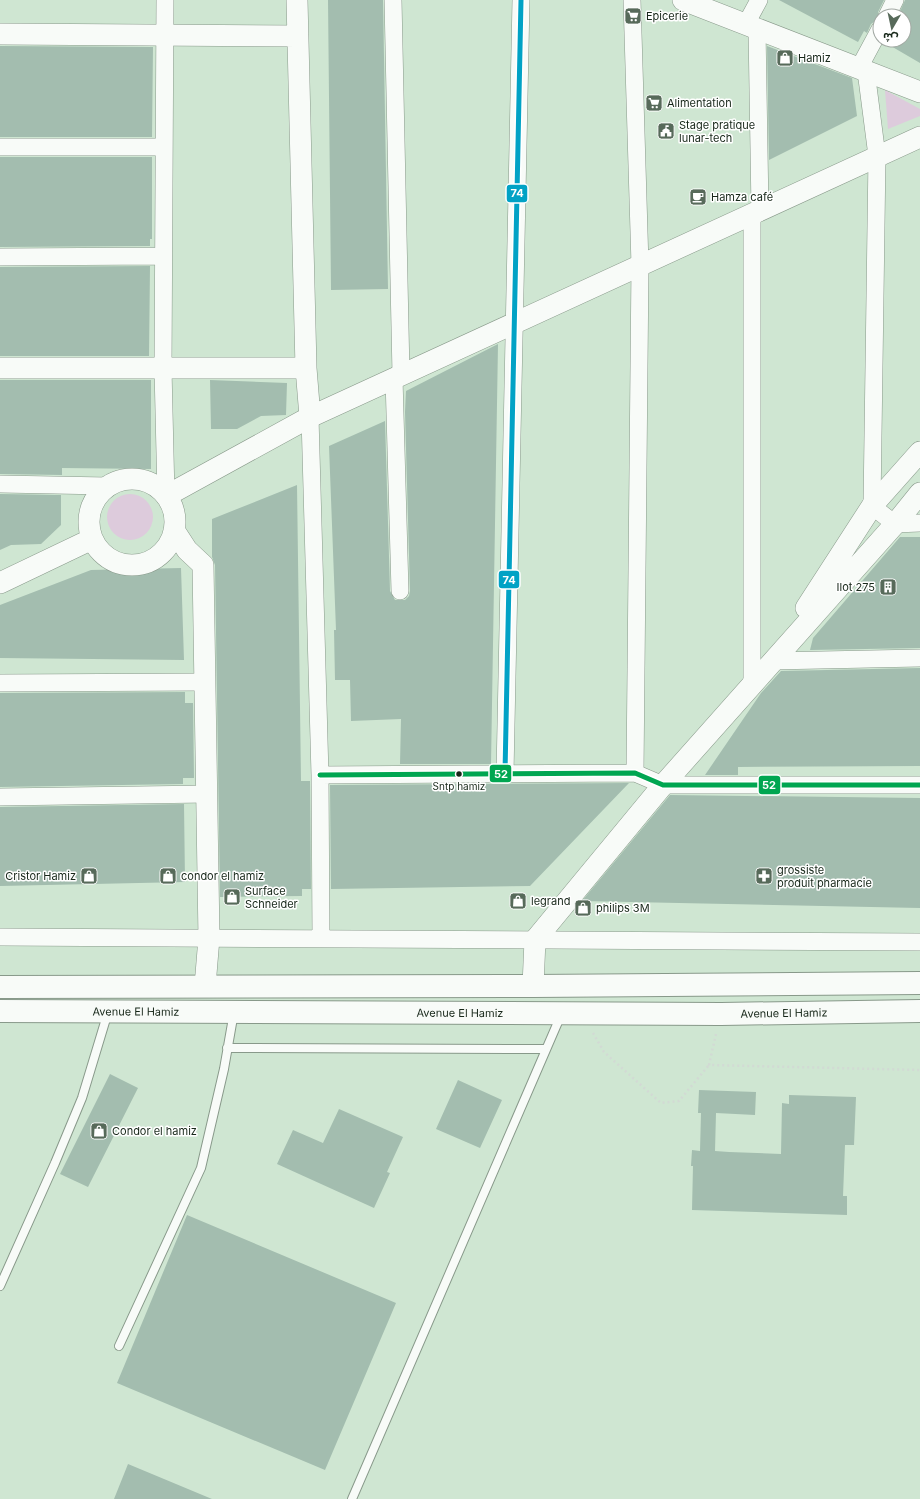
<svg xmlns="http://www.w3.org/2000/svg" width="920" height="1499" font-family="Inter,'Noto Sans Arabic',sans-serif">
<rect width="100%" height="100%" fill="#cfe6d2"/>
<path fill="#ddcbdc" d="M885,90L920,109V116L888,129Z
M107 517a23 23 0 1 1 46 0a23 23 0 1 1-46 0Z"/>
<path fill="#a3bdaf" d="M328,0H383L388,289L331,290Z
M779,0H884L878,12V19L871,24L867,33L864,31L858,42Z
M905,0H920V63L884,42L885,40H904V16H898Z
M0,46L153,47L152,137H0Z
M767,46L852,78L857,116L769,160Z
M0,157H152V239H150V246L0,247Z
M150,266L149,356H0V267Z
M498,344L491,764H400L401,719L351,721L350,680H335L334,630H336L329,446L385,421L390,591L395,600H405L409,596L410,591L405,412L406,391Z
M0,380H151V469L62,468V475L0,474Z
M210,380L287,383L286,415L261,416L237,429H211Z
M297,485L301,781H310L311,889H302V896L220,897L215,565L212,557V519Z
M0,494L61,495V525L41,544L11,545L0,550Z
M900,537H920V648L810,650L813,638Z
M181,568L184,660L0,658V605L91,570Z
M920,668V766L738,767V775H705L761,693L781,671Z
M185,692V703H193L194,778H183V784L0,787V693Z
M629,783L530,886L331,889L330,785Z
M670,795L920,798V908L582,901Z
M184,804L185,882L0,886V807Z
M110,1074L138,1088L88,1187L60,1174Z
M458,1080L502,1100L480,1148L436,1129Z
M699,1090L756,1092L755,1115L716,1113L715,1151L729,1152L781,1154L782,1103L789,1104V1095L856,1097L854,1145H845L843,1196H847V1215L692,1210L693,1166H691L692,1150L700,1151L701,1113H698Z
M339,1109L403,1137L387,1172L390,1173L374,1208L277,1164L293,1130L323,1143Z
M187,1215L396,1303L325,1470L117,1383Z
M128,1464L212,1499H114Z"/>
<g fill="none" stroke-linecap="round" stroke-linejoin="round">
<g stroke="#88998a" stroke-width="10">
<path id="service" d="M227,1048L546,1049
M0,1286L55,1163L82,1098L108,1012
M119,1346L201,1168L224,1069L234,1012
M352,1499L561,1015"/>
</g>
<g stroke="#88998a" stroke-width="18">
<path id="minor" d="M165,0L163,369L166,496
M393,0L401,374
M632,0L640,265L635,773
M887,16L895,0
M746,24L759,0
M757,29L760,210
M859,68L880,29
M866,71L877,156L872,506L895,524L920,523
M0,147H164
M752,214V683
M0,257L163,256
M394,378L400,591
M310,417L320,775L321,938
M0,484L107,486
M772,661L920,658
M0,683L205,682
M505,773L521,0
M320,775L635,773L663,785H920
M0,797L207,794
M0,937L920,942"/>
</g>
<g stroke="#88998a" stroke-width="22">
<path id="tertiary" d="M297,0L306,368L310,417
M683,0L920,92
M0,34L298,36
M0,368H306
M89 522a43 43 0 1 1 86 0a43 43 0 1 1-86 0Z
M166,496L310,417L920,137
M174,530L187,550L203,565L209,938L205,986
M0,583L92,539
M806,608L872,506L920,452
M533,986L535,940L663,785L895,524L920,493"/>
</g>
<g stroke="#88998a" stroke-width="24">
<g id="trunk">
<path d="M0,987L533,986L920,983"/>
<path id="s1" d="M0,1011L721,1014L920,1011"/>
</g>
</g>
<path stroke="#d2dad4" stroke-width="2.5" stroke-dasharray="2 3" stroke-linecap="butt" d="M593,1033L604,1052L661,1103L679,1101L709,1065
M716,1034L709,1065L920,1070"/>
<use href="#service" stroke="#f8fbf8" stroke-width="8"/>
<use href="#minor" stroke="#f8fbf8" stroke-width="17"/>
<use href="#tertiary" stroke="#f8fbf8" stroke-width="21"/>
<use href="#trunk" stroke="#f8fbf8" stroke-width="22"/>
<g stroke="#fff" stroke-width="8">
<path id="bus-1" d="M505,773L521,0"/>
</g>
<g stroke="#fff" stroke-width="8">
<path id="bus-2" d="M320,775L635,773L663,785H920"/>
</g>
<use href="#bus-1" stroke="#01a2c5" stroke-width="5"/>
<use href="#bus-2" stroke="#00a651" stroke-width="5"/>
</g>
<defs>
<g id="supermarket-square" transform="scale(0.9)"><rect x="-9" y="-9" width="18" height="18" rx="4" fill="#576a5a" stroke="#fff"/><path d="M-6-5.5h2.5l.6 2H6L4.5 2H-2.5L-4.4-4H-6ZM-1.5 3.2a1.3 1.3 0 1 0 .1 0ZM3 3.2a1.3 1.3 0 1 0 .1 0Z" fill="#fff"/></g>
<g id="shop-square" transform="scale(0.9)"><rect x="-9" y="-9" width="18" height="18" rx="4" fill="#576a5a" stroke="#fff"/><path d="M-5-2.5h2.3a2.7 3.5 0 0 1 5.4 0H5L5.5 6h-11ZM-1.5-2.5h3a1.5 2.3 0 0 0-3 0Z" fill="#fff"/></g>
<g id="civic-square" transform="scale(0.9)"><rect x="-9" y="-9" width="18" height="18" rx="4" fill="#576a5a" stroke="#fff"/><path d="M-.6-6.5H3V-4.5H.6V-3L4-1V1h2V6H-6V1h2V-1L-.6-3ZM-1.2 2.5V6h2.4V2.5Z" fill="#fff"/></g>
<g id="cafe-square" transform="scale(0.9)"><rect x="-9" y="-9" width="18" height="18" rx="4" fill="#576a5a" stroke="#fff"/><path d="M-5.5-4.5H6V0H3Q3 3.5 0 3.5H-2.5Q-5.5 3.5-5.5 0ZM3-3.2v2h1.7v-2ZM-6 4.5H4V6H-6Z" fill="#fff"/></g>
<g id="building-square" transform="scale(0.9)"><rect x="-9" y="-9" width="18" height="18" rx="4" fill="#576a5a" stroke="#fff"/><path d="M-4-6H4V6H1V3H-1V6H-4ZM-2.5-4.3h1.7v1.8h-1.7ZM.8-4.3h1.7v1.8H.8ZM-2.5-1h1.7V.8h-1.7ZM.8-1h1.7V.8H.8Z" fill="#fff"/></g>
<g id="pharmacy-square" transform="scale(0.9)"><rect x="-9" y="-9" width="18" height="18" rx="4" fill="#576a5a" stroke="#fff"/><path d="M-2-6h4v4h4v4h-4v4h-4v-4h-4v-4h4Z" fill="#fff"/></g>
</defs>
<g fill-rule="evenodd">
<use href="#supermarket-square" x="633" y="16"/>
<use href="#shop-square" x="785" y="58"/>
<use href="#supermarket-square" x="654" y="103"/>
<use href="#civic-square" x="666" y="131"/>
<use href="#cafe-square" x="698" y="197"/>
<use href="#building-square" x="888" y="587"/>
<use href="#shop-square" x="89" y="876"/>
<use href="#shop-square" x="168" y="876"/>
<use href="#pharmacy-square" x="764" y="876"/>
<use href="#shop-square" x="232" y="897"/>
<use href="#shop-square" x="518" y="901"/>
<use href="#shop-square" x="583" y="908"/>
<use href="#shop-square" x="99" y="1131"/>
</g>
<circle fill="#172719" stroke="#fff" stroke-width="1.5" cx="459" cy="774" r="3.5"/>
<g text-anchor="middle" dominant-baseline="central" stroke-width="3" stroke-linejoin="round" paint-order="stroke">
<g font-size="10" fill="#172719" stroke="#fff">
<text x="459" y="786">Sntp hamiz</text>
</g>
<g font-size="11" fill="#172719" stroke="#fff" text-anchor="start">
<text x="646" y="16">Epicerie</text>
<text x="798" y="58">Hamiz</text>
<text x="667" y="103">Alimentation</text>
<text x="679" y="125">Stage pratique<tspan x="679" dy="13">lunar-tech</tspan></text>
<text x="711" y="197">Hamza café</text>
<text x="875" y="587" text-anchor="end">Ilot 275</text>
<text x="777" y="870">grossiste<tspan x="777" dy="13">produit pharmacie</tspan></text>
<text x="76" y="876" text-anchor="end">Cristor Hamiz</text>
<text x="181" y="876">condor el hamiz</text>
<text x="245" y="891">Surface<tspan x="245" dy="13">Schneider</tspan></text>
<text x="531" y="901">legrand</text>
<text x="596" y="908">philips 3M</text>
<text x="112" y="1131">Condor el hamiz</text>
</g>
<g font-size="11" fill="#172719" stroke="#fff">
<text stroke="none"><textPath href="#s1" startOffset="136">Avenue El Hamiz</textPath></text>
<text stroke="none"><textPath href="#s1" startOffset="460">Avenue El Hamiz</textPath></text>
<text stroke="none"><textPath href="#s1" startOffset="784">Avenue El Hamiz</textPath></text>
</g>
</g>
<g stroke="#fff" stroke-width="1.5">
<rect x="506" y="184" width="22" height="19" rx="4" fill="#01a2c5"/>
<rect x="498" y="570" width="22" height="19" rx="4" fill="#01a2c5"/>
<rect x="489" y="764" width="23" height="19" rx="4" fill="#00a651"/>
<rect x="758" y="775" width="23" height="20" rx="4" fill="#00a651"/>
</g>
<g font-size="11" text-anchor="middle" font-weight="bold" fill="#fff">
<text x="517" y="197">74</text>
<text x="509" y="584">74</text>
<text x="501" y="778">52</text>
<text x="769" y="789">52</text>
</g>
<g transform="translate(892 28) rotate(189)"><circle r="19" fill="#ffffff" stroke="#a2a9a3"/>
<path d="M0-3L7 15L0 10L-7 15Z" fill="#576a5a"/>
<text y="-6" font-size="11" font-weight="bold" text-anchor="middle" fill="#172719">ش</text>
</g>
</svg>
